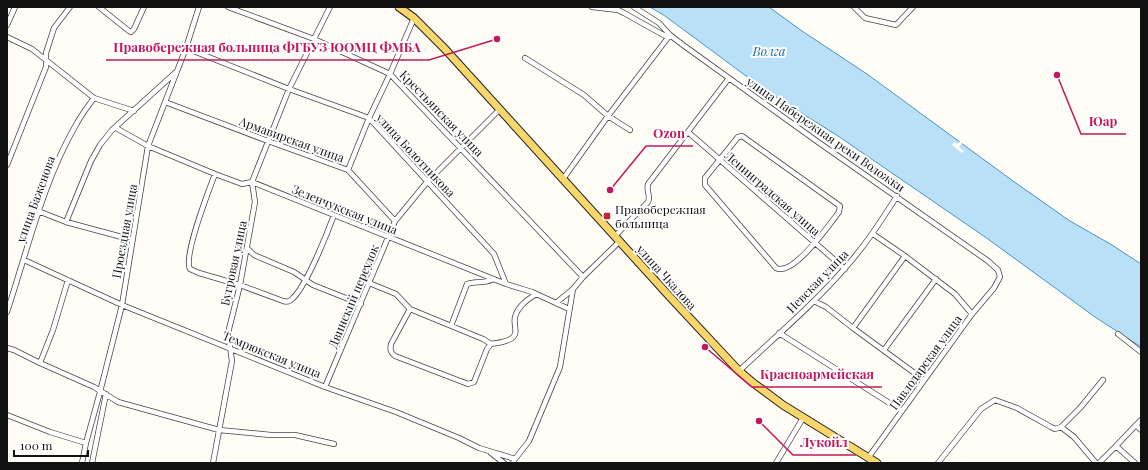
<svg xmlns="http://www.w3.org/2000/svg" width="1148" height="470" font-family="'Playfair Display',serif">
<rect width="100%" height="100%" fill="#fffdf5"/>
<path fill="#b9e0f7" stroke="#3f96cf" d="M650,7H769L802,31L867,74L1013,181L1070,221L1112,245L1141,264V347L1095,317L988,239L838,136L765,90L665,16Z"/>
<path fill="#fffdf5" d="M961,141L963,142L959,147L964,151L962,153L952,145L954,142L957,144Z"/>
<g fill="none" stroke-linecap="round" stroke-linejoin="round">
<g stroke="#444" stroke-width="6">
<path id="street" d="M99,7L129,31L131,32L134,29L144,7
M228,7L314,39L390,74L583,277
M592,7L618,10L624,13L667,37
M634,7L659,23L670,35L683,45L818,142L988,261L998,270L1000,277L994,288L972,314L868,458
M854,7L865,18L896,25L913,7
M7,25L15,7
M7,37L32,49L94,98L134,111
M186,48L289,89L369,118L494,254L506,284
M525,58L584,95L608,116L630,130
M165,102L268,141L348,170L395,221
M116,128L148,146L215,174L242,184L252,182L506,284L532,292L569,309
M688,132L845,269
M742,136L840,206L839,212C829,225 793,277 776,268L705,185V178L738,137Z
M7,165L46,67V53L54,28L70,7
M348,170L369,118L390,74L414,18
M215,174C209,190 183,256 190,269L199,273L240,285L283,301C287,302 289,302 292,299C306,287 327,234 334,215
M563,179L608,116L670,35
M38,211L66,222L133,240
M66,222L91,161L100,145L112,130L175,73
M873,234L905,256L955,294L972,314
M615,236L648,202C651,196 646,191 648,184L729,78
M247,248L254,255L294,272L313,285L361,304
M24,260L122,305L325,387L396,412L459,438L479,448L515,459
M369,283L396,294L410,309L483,339L491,344
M814,301L826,307L853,328L924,380
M556,303L573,289
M410,309L391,344C390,350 390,352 395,356L468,384L474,382L487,349L491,344C497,343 507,342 512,338C519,333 513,325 515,317C518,306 527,300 536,294
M7,312C28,249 43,181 77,123C82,114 88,106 94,98
M451,326L467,284C476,281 483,284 494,279
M853,328L905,256
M779,333L902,411
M1118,334L1141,352
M7,348L14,350L40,363L94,387L118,402L219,430L271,435H295L334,444
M884,350L936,279
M40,363L53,330L68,280
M739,371C775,337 813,305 845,268C865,246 881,221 897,196
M325,387L395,221L427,182L500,109
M7,415L50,432L86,443
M1141,420L1136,425L1141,430
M1061,427L1074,437L1096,463
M491,453L504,463
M82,463L86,443L100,392L122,305L148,146L186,48L199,7
M92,463L106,394
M213,463L232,361L228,333L240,285L255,202L252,182L289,89L330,7
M513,463L515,459L529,441L560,367L573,289L583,277L620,241
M776,463L803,418
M938,463L981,409L995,400L1017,408L1051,427L1055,429L1061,427L1080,408L1103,380
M1099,463L1116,446
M1135,463L1116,446L1136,425"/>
</g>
<g stroke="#222" stroke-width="9">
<path id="primary" d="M399,7L414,18L445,49L670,297L739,371L752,382L783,405L877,463"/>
</g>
<use href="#street" stroke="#fff" stroke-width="4.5"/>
<use href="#primary" stroke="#f9d66b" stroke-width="7"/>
</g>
<rect fill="#c4262e" stroke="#fff" stroke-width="1.5" x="603" y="212" width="8" height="8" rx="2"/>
<g text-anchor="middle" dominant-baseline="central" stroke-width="4" stroke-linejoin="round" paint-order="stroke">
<g font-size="12" fill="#111" stroke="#fff">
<text transform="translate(442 113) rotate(46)">Крестьянская улица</text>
<text transform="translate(826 134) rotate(35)">улица Набережная реки Воложки</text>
<text transform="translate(292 139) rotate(20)">Армавирская улица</text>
<text transform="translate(416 155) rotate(47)">улица Болотникова</text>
<text transform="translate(773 193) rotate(41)">Ленинградская улица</text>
<text transform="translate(35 199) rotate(-70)">улица Баженова</text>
<text transform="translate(345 209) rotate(22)">Зеленчукская улица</text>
<text transform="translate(124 231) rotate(-80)">Проездная улица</text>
<text transform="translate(233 263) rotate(-78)">Бугровая улица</text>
<text transform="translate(667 277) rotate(48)">улица Чкалова</text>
<text transform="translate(817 281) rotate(-46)">Невская улица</text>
<text transform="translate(353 296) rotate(-67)">Двинский переулок</text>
<text transform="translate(272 354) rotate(22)">Темрюкская улица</text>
<text transform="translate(925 362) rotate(-54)">Павлодарская улица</text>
</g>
<g font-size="12" fill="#111" stroke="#fff" text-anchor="start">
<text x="615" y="209">Правобережная<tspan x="615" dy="14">больница</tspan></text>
</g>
<g font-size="13" font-style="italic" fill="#1768a6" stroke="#fff">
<text x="769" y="50">Волга</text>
</g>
</g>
<path fill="none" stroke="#c2185b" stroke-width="1.5" d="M497 39L429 60H106M1057 75L1081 134H1126M610 190L646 146H693M705 347L752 387H882M759 421L793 455H856"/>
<g fill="#c2185b" stroke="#fff" stroke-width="1.5">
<circle cx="497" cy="39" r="4"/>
<circle cx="1057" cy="75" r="4"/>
<circle cx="610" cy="190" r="4"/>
<circle cx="705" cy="347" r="4"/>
<circle cx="759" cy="421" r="4"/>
</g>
<g font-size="13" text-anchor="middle" font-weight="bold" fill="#c2185b" stroke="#fff" stroke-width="4" stroke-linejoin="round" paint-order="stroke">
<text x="267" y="52">Правобережная больница ФГБУЗ ЮОМЦ ФМБА</text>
<text x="1103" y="126">Юар</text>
<text x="669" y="138">Ozon</text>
<text x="817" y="379">Красноармейская</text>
<text x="824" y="447">Лукойл</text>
</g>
<rect width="1148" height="470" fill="none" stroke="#111111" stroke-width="16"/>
<path d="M14 450v6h74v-6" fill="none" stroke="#111111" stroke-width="2"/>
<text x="20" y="450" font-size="12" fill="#111111" stroke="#ffffff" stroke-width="3" paint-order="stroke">100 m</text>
</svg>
